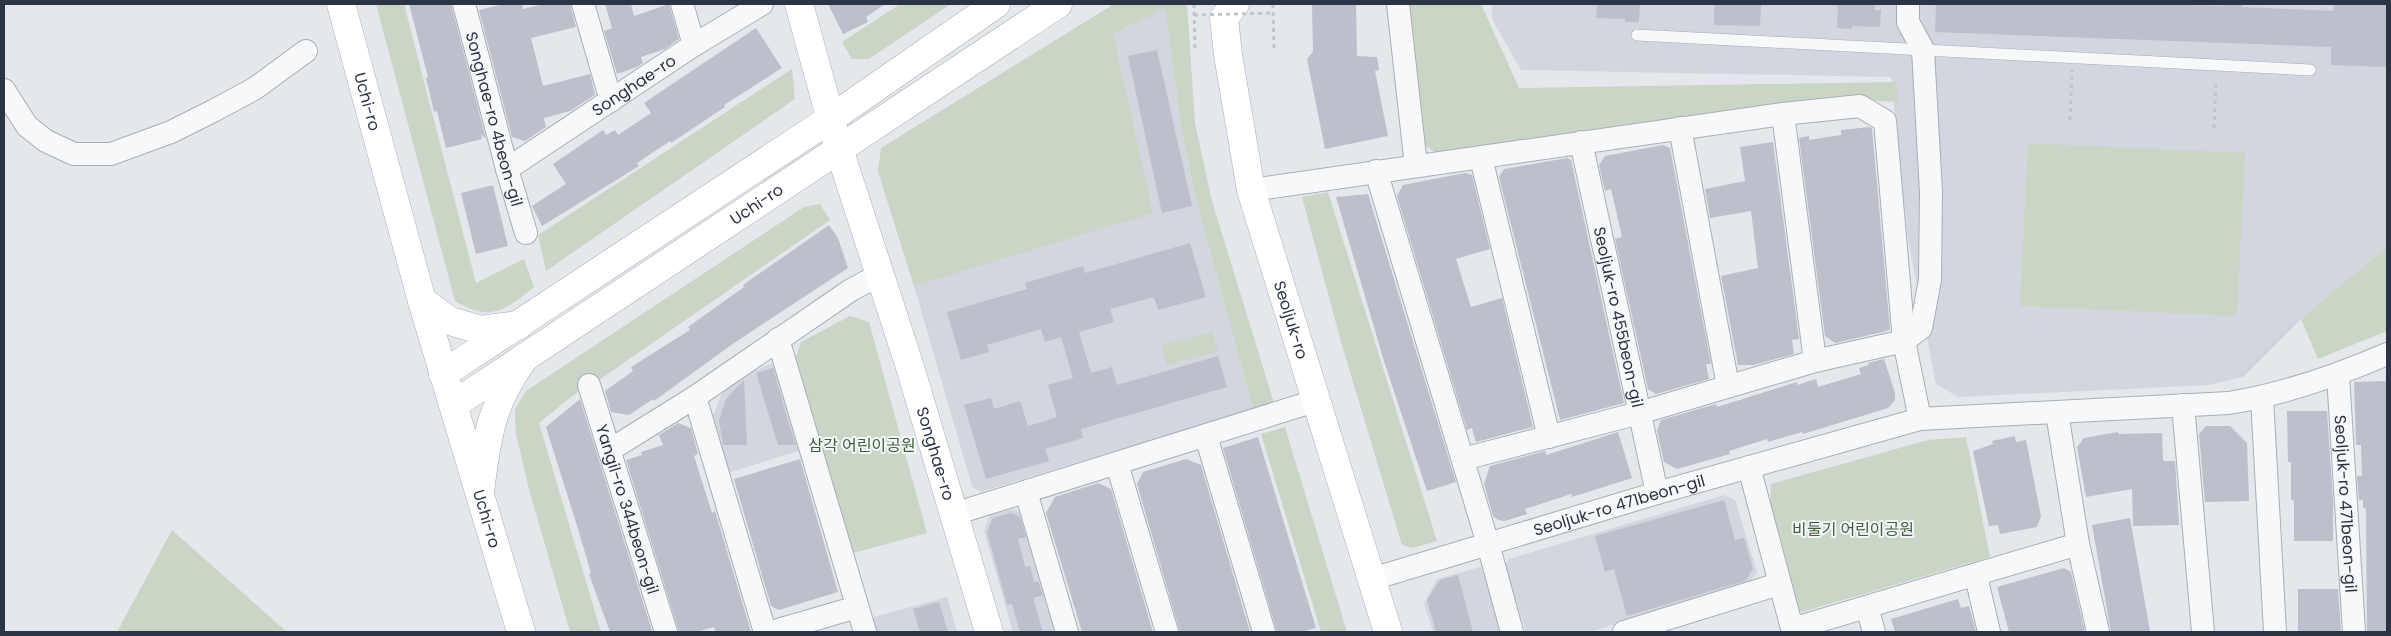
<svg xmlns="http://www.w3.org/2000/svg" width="2391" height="636" font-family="Poppins,'Noto Sans KR',sans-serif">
<rect width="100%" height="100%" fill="#e4e7ec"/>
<path fill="#d2d6de" d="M1492,4H2387V247L2298,322L2243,377L2209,385L1958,397L1936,384L1908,239L1891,77L1521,70L1492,19Z
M1165,7L1181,126L1196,199L1253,409L980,492L972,486L914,286L878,171L1113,34Z
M773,363L801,450L728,473L712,419L721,395L742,376Z
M1724,495L1735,500L1757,572L1748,585L1589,632H1526L1504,567L1509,559Z
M1012,509L1026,514L1059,632H1013L984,531L990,515Z
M1484,566L1502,632H1433L1424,603L1437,579Z
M947,597L957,632H874L870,618Z"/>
<path fill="#c9d6c5" d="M376,4H404L476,283L524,259L534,287C505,311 490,322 455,301Z
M900,4H951L869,59H852L842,42Z
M1114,4H1187L1195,123L1212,201L1274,403L1253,409L1196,199L1181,126L1165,8L1113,34L1153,213L914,286L878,171L881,148Z
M1408,4H1481L1519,88L1896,82L1898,102L1843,99L1439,155L1424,145Z
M792,69L795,99L546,271L538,235Z
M2028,143L2245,153L2237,316L2020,306Z
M1328,192L1437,541L1413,548L1402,545L1341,342L1302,197Z
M820,204L830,220L599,380L580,390L539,423L601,632H570L529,489L516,434L515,409L526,391L804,207Z
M2387,247V331L2318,359L2301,319Z
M850,316L869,322L927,533L850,554L796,357L801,342Z
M1213,332L1218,351L1167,365L1162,346Z
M1285,427L1347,632H1321L1261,434Z
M1966,437L1990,557L1802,612L1794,608L1770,502L1771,484L1928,440Z
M172,530L287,632H117Z"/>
<path fill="#bbc0ca" d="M409,4H451L486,139L481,134L482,139L446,148L437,111L434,112L426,78L428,77Z
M504,4H522L523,9L544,4H570L576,27L531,38L543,86L590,74L595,95L570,111L544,118L546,127L525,141L512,137L479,10Z
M605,4H631L634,16L669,4L679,39L665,49L641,57L643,63L637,67L617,74L604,31L612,28Z
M828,4H885L866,17L868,22L843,34Z
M1312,4H1356L1357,56L1377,57L1379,70L1375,71L1388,136L1325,149L1307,59L1313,52Z
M1597,4H1640L1639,22H1625V19L1596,18Z
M1714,4H1761L1760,26L1714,25Z
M1838,4H1875V10H1881L1880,27L1852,26V29L1837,28Z
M1936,4H2155L2223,6V4H2242V7L2334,11V4H2387V67L2331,65V47L1935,32Z
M756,28L782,68L724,105L725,107L671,143L670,141L637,163L639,166L542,226L532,206L566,184L553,164L603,130L606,135L615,130L618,135L651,113L644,103Z
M1157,50L1192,206L1162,213L1128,56Z
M1870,127L1872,129L1890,329L1887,331L1835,343L1825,336L1799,138L1809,136V140L1841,135V130Z
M1773,142L1799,339L1792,340L1794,354L1754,365H1738L1721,276L1758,268L1751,211L1710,218L1705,189L1745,181L1740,147Z
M1663,145L1670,148L1711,364H1706L1709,379L1656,394L1648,389L1615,239L1622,237L1611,189L1605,191L1599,165L1605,156Z
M1567,158L1571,160L1624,403L1560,420L1499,177L1504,169Z
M1465,173L1472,175L1490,249L1456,259L1471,307L1502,298L1533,427L1476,442L1472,428L1467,430L1397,196L1403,185Z
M493,185L508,246L476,254L461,193Z
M1368,194L1456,482L1427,491L1383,358L1336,197Z
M829,225L838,238L848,268L734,343L654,401L653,399L629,415L611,412L605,391L633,371L631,367L690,330L688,327L744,287L743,285Z
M1190,243L1206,297L1158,310L1154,297L1110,309L1114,322L1079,332L1091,373L1112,367L1117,385L1218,356L1227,387L1081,429L1083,438L1045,449L1049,461L986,479L964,405L991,398L994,409L1020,401L1028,426L1057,417L1048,385L1073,378L1061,337L1045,342L1041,329L987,345L989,352L961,360L947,312L1027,289L1025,283L1083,266L1085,273Z
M1884,359L1895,393V400L1888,408L1803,434L1802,432L1768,442L1767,439L1729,451L1730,454L1677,469L1664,462L1657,431L1661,420L1716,404L1717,407L1797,382V385L1816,379L1818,387L1861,374L1859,368L1869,365L1868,363Z
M773,368L784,407L796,445H778L756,373Z
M744,380L747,445H723L719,420L726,399Z
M2387,381V632H2367L2366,508H2363V500H2359L2357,476H2362L2361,445H2356L2354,382Z
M580,399L652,631L648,632H610L589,574L591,573L578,529L546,427Z
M2287,411H2327L2333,500V541H2294V500H2291V462H2288Z
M678,423L691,428L698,454L694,456L712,513L715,511L751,632H716L714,627L696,632H679L626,460L642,455L641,452L663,445L659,435Z
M2206,426H2230L2247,443L2249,501L2205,502L2199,434Z
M1618,432L1632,478L1572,497L1571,494L1525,509L1527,514L1505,521L1498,520L1493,516L1484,484L1490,466L1545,451L1546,455Z
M2118,432L2119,434L2162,433L2163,461H2175L2179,525L2133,526L2132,489L2086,497L2077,447L2084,438Z
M2015,436L2016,442L2026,440L2041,516L2037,527L2000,534L1998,525L1989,526L1973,451L1993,444L1992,441Z
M1258,437L1316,628L1301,632H1277L1223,448Z
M800,459L838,592L779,610L771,606L734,479Z
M1186,459L1201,465L1250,632H1180L1137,484L1143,472Z
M1098,483L1111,489L1153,632H1082L1046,513L1055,497Z
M1724,500L1735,540L1744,538L1753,569L1745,581L1627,616L1614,569L1605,572L1595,536Z
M1011,513L1020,517L1026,537L1018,539L1025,567L1030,566L1034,582L1038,581L1043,595L1033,598L1043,632H1020L1012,604L1007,605L987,532L993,518Z
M2130,518L2150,631L2111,632L2092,525Z
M2064,568L2071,572L2085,632H2009L1997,587Z
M1458,575L1473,632H1436L1427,600L1440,580Z
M2298,589H2338L2341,632H2298Z
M1958,599L1961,608L1969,606L1976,632H1895L1891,619Z
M939,602L948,632H920L913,609Z"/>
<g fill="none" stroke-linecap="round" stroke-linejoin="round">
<g stroke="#a9aeb7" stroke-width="12">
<path id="lane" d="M1637,35L2310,70"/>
</g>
<g stroke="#a9aeb7" stroke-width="24">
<g id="street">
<path id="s1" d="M464,4L507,169L526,233"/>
<path d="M583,4L611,101"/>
<path d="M682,4L694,45"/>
<path d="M1398,4L1416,166"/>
<path d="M4,90L27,126L46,141L74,154H111L171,132L213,111L254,89L306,51"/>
<path d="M1783,114L1815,361"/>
<path d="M1680,128L1728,386"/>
<path id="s2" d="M1581,142L1657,493"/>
<path d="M1481,158L1549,437"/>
<path id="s3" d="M507,169L694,45L762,4"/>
<path d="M1376,171L1488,544L1512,632"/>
<path d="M1251,190L1783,114L1860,106L1885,121L1904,341L1920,419"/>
<path d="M778,339L865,632"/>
<path id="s4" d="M2338,375L2354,632"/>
<path id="s5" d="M589,385L666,632"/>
<path d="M695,397L765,632"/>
<path d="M2262,398L2275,632"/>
<path d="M2183,405L2203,632"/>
<path d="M2057,413L2078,544L2098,632"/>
<path d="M1206,436L1264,632"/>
<path d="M610,450L695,397L851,290L881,274"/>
<path d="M1463,459L1639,413L1815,361L1904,341L1921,328L1930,280L1931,192L1923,50L1908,22V4"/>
<path d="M1117,464L1167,632"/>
<path d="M1749,467L1793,632"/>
<path d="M1026,492L1067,632"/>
<path d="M954,514L1318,400"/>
<path d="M1976,576L1989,632"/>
<path id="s6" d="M1372,579L1657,493L1920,419L2229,403C2285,394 2336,376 2387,354"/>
<path d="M1867,607L1874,632"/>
<path d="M1792,629L2078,544"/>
<path d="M771,632L857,607"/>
<path d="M1624,632L1779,584"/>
</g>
</g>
<g stroke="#a9aeb7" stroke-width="29">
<g id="secondary">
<path id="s7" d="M341,4L422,301L521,632"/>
<path id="s8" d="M799,4L839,149L910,367L989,632"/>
<path id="s9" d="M1235,4L1224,18L1228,55L1251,190L1388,632"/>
<path d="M443,374L830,119L996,4"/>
<path id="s10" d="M453,405L1058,4"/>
</g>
</g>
<g stroke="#a3abb8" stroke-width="29">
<path id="primary" d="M422,301L450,321L481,330L519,325
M480,491C487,437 491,403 525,357"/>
</g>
<path stroke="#c2c5cb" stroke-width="3" stroke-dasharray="4 4" stroke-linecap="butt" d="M1194,4L1195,49
M1273,4L1274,49
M2070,120L2072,70
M2214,128L2216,79"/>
<use href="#lane" stroke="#f7f8fa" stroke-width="11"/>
<use href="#street" stroke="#f7f8fa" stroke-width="22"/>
<use href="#secondary" stroke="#fff" stroke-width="28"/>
<use href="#primary" stroke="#fff" stroke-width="28"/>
<path stroke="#c2c5cb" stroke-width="3" stroke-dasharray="4 4" stroke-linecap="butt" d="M1194,15L1273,13"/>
</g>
<g text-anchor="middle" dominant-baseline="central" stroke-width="4" stroke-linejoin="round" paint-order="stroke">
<g font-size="16" fill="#2b3445" stroke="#f4f6f9">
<text stroke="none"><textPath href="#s3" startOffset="152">Songhae-ro</textPath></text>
<text stroke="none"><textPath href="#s7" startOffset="101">Uchi-ro</textPath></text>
<text stroke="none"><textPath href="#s1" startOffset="119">Songhae-ro 4beon-gil</textPath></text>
<text stroke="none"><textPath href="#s10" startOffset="364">Uchi-ro</textPath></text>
<text stroke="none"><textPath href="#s2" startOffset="179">Seoljuk-ro 455beon-gil</textPath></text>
<text stroke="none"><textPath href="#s9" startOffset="328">Seoljuk-ro</textPath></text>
<text stroke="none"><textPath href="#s8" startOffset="470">Songhae-ro</textPath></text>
<text stroke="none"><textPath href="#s4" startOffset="129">Seoljuk-ro 471beon-gil</textPath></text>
<text stroke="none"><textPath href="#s6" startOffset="258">Seoljuk-ro 471beon-gil</textPath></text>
<text stroke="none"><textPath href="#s5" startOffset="130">Yangil-ro 344beon-gil</textPath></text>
<text stroke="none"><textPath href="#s7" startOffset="535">Uchi-ro</textPath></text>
</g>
<g font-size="16" fill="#3f6138" stroke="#f4f6f9">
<text x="862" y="445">삼각 어린이공원</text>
<text x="1853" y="529">비둘기 어린이공원</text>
</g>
</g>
<rect width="2391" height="636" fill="none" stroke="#2b3445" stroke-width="10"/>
</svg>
